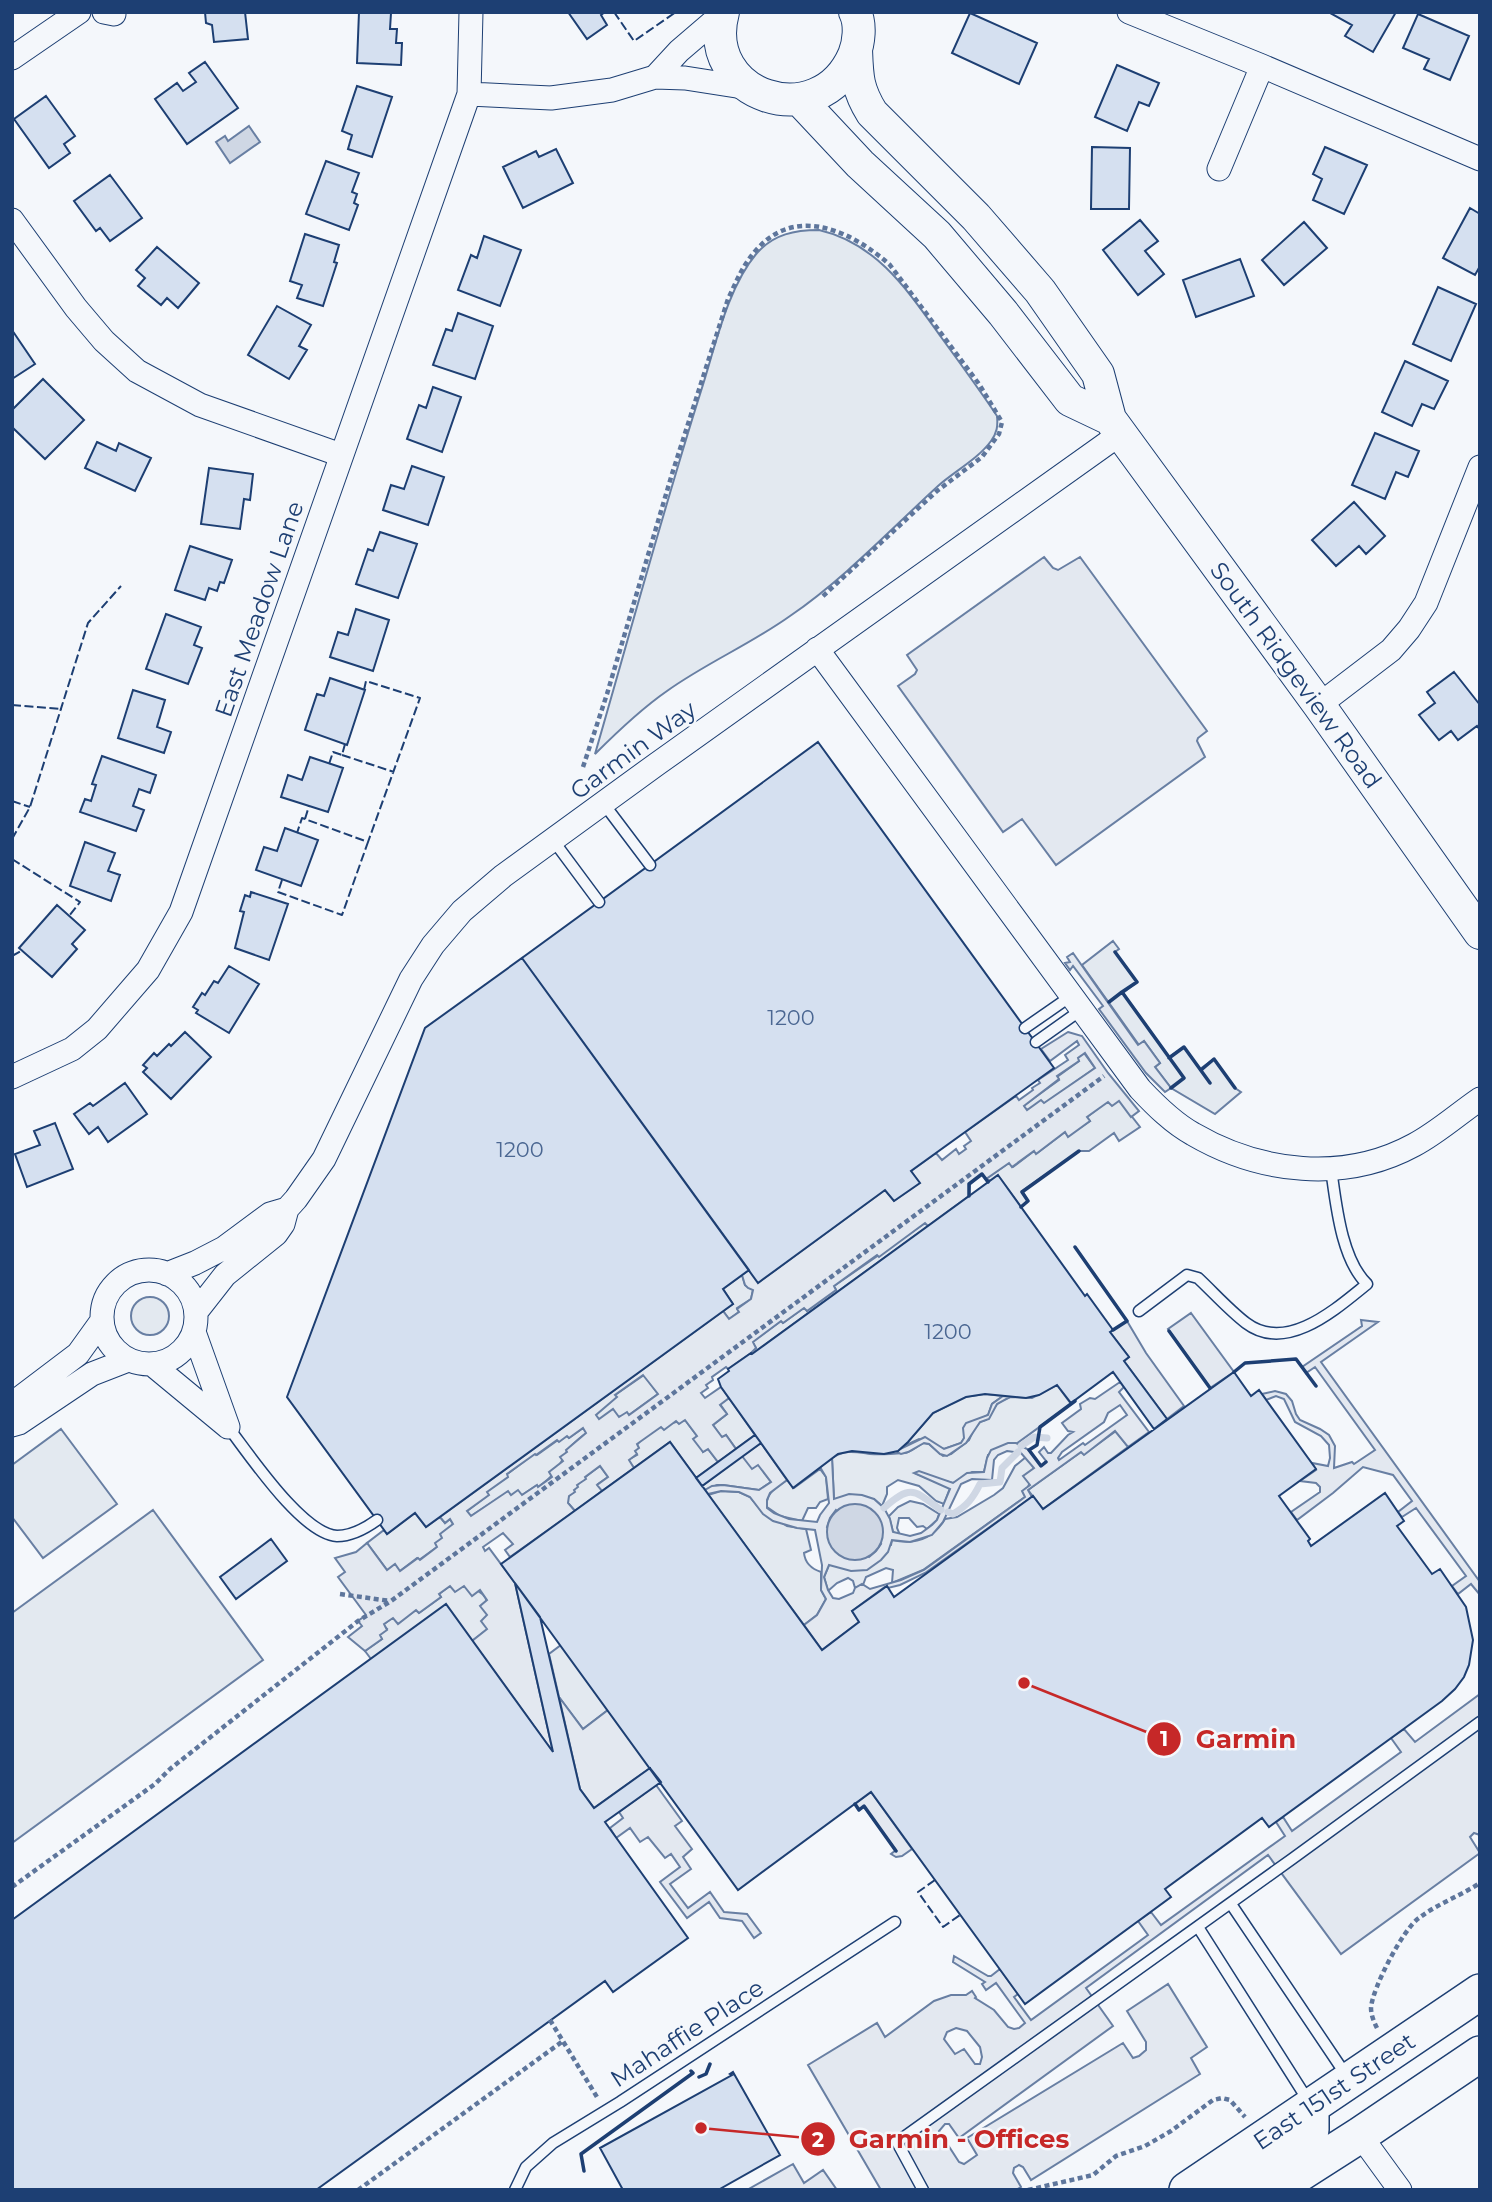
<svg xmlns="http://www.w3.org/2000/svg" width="1492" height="2202" font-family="Montserrat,sans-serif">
<rect width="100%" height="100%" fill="#f4f7fb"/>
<path fill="#e3e9f0" stroke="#687fa3" stroke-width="2" d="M819,230C877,243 908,291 941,337C960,363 979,389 997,416C998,426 997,433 991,441C978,459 955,471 938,486C890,530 844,579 790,616C751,644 706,663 667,691C641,709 617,732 595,754C630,633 663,511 701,391C715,348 727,288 757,253C774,234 795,230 819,230Z
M1113,941L1119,949L1115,952L1137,982L1123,993L1169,1057L1184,1047L1200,1069L1214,1059L1235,1088L1241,1092L1215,1114L1171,1088L1155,1067L1160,1063L1144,1041L1139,1045L1082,965Z
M1084,1053L1095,1068L1044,1104L1027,1110L1023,1106L1059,1080L1057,1077L1079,1061L1077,1058Z
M1119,1100L1140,1127L1119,1141L1114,1133L1089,1151H1079L1022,1191L1028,1201L1021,1207L998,1176L991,1181L986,1179L1009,1163L1013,1167L1034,1151L1037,1153L1065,1132L1068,1136L1090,1121L1087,1117L1108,1101Z
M925,1223L928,1226L752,1354L750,1352L756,1348L752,1342L781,1321L783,1323L805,1307L807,1311L836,1290L834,1286Z
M742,1275L745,1285L753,1290L751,1299L737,1308L739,1312L729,1319L723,1311L733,1304L723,1289Z
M131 1316a19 19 0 1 1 38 0a19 19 0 1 1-38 0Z
M644,1375L658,1394L629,1415L599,1420L595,1415L615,1395Z
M1057,1385L1071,1404L1016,1444L988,1455L984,1472H972L953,1483L915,1473L950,1488L944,1504L936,1501L919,1486L898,1480L887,1487V1494L882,1506L874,1499L834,1500L832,1458C845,1449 856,1452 870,1454C881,1455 893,1454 904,1453C910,1453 917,1446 923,1443L929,1444L943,1456L951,1454L969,1440L974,1429L980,1422L986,1420L997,1404L1003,1400L1010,1397L1032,1398Z
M985,1394L1003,1396L992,1404L988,1415C976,1421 968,1433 961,1443L944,1449L919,1439L904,1446L933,1413L964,1397Z
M729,1398L755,1435L736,1449L726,1435L722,1438L713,1425L727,1414L720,1404Z
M685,1420L697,1436L703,1452L708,1449L718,1462L696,1478L670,1442L634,1468L628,1460L637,1455L634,1451C640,1433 667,1423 685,1420Z
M583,1428L587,1433C583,1435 569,1447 567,1451C557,1470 556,1474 538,1487L536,1486L522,1495L511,1496L508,1492L471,1516L467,1511L488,1495L486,1492L507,1477L506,1475L535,1453L537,1455L558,1440L559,1441L567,1436L569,1438Z
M61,1429L117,1504L43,1558L12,1517V1465Z
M1116,1431L1128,1447L1043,1509L1028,1490L1081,1452L1084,1454Z
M742,1456L758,1464L771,1482L759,1490L723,1485H717L705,1490L702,1486Z
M1026,1457L1034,1468L1025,1497L923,1570L892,1583L893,1570L886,1568L866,1577L863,1585L855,1588L853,1581L848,1578L837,1583L828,1591L824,1577L829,1565L891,1545L892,1540C914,1545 933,1539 945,1519L957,1517L994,1495L1003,1488L1015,1466Z
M600,1466L608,1477L598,1484L602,1491L575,1511L568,1503V1497C575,1491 574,1488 580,1482C586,1476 593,1471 600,1466Z
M820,1469L826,1477L828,1499L820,1502L816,1508H808L802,1521L780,1516L767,1507C765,1493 777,1487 787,1480L794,1488Z
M721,1491L739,1492L750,1497L760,1509L787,1526L806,1529L811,1550L804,1553C805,1563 812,1569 821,1572V1590L826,1599L817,1615L804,1625L708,1495Z
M910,1501L923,1504L939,1514L937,1520L927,1529L923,1526L917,1527L909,1518H899L897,1528L900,1535L893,1532L889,1516L898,1507Z
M153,1510L263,1660L12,1843V1613Z
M415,1513L426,1527L440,1517L445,1523L450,1519L453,1524L437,1547L419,1560L417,1558L400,1571L387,1570L367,1543L384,1530L387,1534Z
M464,1585C492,1593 488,1603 488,1629L472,1641L371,1659L365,1651L382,1639L379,1635L387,1629L383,1625L393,1617L398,1623L416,1610L419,1613L441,1597L439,1594L450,1586Z
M561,1645L608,1710L583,1729L559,1697L549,1654Z"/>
<path fill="#e3e8f0" stroke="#687fa3" stroke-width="2" fill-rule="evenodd" d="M1044,557L1053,568L1058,570L1080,557L1207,731L1198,738L1197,741L1205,757L1056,865L1022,819L1003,832L898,686L915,674L917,670L907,655Z
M1073,953L1138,1045L1144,1041L1160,1063L1155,1067L1171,1088L1165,1092L1146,1073L1099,1009L1103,1006L1073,966L1070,970L1065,963L1070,962L1067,957Z
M1068,1032L1082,1036L1108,1073L1139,1111L1131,1117L1119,1101L1112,1106L1108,1102L1087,1117L1090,1121L1068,1137L1065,1132L1036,1154L1034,1151L1012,1167L1009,1163L986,1179L982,1174L970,1184L969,1196L928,1226L925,1223L879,1257L877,1255L834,1286L836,1290L807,1311L804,1308L783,1323L781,1321L753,1342L756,1348L751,1353L728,1369L726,1367L712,1377L713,1380L706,1385L708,1388L701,1393L705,1398L721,1387L729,1398L720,1405L727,1414L713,1425L722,1437L726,1435L736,1449L718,1462L708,1449L703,1452L693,1439L697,1436L685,1420L679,1424L676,1421L664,1430L661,1427L637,1444L639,1448L635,1451L637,1454L629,1460L634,1468L602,1491L597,1485L608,1477L600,1466L585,1477L586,1479L577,1485L578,1487L574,1490L575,1492L569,1496L568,1503L575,1511L510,1557L505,1550L513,1544L503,1533L483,1547L485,1551L489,1548L515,1583L553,1752L472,1641L487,1629L481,1621L487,1615L480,1606L487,1600L480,1590L472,1596L464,1586L455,1592L450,1586L439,1594L441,1597L419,1613L416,1610L398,1624L393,1618L384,1624L387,1630L380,1635L382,1639L365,1651L348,1637L362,1626L358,1621L366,1615L338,1577L345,1572L335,1558L356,1552L367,1543L387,1570L395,1564L400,1571L418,1558L420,1560L437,1547L435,1543L442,1538L440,1534L453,1524L450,1519L445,1523L440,1517L723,1311L729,1319L739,1312L737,1309L751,1299L753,1290L748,1288L745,1285L742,1275L749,1270L759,1282L885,1190L894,1201L919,1183L911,1171L936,1153L942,1160L956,1149L959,1154L966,1149L964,1146L971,1141L965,1132L1016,1096L1019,1100L1033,1090L1032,1088L1040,1083L1038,1080L1068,1060L1065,1055L1079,1045L1077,1041L1050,1061L1041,1049ZM1085,1053L1095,1068L1044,1103L1041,1100L1027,1110L1024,1106L1059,1079L1057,1076L1079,1061L1078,1058ZM643,1375L658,1394L629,1415L627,1412L619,1417L613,1409L599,1419L596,1415L617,1397L615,1395ZM583,1428L586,1433L566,1450L567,1452L560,1457L563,1461L549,1472L552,1477L538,1487L537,1485L522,1495L518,1490L511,1495L508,1491L471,1516L467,1511L489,1495L487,1492L508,1477L507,1474L535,1454L536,1455L557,1440L559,1442L567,1436L569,1438Z
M1191,1313L1234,1372L1210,1388L1168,1329Z
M1361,1320L1378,1322L1321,1362L1480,1582V1595L1471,1584L1458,1594L1452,1586L1466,1576L1416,1508L1402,1517L1398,1512L1412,1501L1393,1475L1363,1467L1333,1493L1297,1520L1291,1512L1320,1492V1487L1316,1483L1300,1481L1316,1470L1312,1463L1328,1466L1330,1458L1329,1445L1321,1436L1295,1422L1284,1399L1276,1396L1266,1400L1262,1394L1275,1391L1286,1394L1292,1401L1296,1414L1300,1420L1320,1429L1329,1435L1335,1446L1334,1468L1352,1462L1354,1464L1375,1450L1315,1367L1306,1373L1302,1367L1362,1326Z
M1127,1321L1146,1353L1184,1406L1167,1419L1124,1361L1129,1357L1110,1332Z
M1120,1382L1124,1387L1119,1392L1149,1432L1128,1447L1115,1431L1084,1455L1081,1452L1028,1490L1032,1497L925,1573L900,1585L888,1588L886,1586L852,1611L859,1622L822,1650L804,1625L817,1615L826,1599L821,1590L822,1565L815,1530L797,1528L773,1521L763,1514L750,1497L739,1492L721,1491L708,1494L705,1490L712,1486L723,1485L759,1490L771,1482L758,1465L752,1469L742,1456L761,1443L787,1480L770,1493L767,1500V1508L774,1513L789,1519L817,1522L820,1515L829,1503L826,1477L820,1467L832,1458L834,1499L849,1494L862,1495L874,1499L884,1508L890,1519L893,1532L910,1536L921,1533L932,1525L937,1520L950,1489L914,1473L919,1471L953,1483L967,1473L984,1472L987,1458L991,1450L1008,1443H1016L1029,1450L1041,1466L1046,1461L1039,1452L1044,1447L1048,1453H1051L1068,1435L1073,1432L1068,1431L1062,1423L1081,1409L1080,1404L1090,1398L1095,1399ZM1120,1405L1127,1415L1085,1445L1083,1443L1059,1460L1058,1458L1062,1452L1104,1422L1108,1413ZM1007,1451L1021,1453L1034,1468L1023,1476L1030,1485L1022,1491L1025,1497L924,1570L901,1580L870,1589L862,1584L855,1588L853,1593L839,1599L833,1598L828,1590L824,1577L829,1565L851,1571L867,1570L881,1560L888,1552L892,1540L910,1542L932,1535L943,1522L961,1484L972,1479L992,1480L994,1460L998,1455ZM836,1510L881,1544L876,1551L869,1557L827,1527L830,1518Z
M1003,1396L1010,1397L997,1404L989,1419L980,1422L966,1443L947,1456L940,1454L929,1444L924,1443L908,1452L901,1454L896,1451L925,1437L944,1449L961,1443L964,1438L963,1428L966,1423L988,1415L992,1404Z
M1480,1694V1835L1474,1833L1470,1837L1480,1853L1341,1954L1268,1855L1086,1988L1113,2026L959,2138L949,2124H945L939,2131L959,2162L964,2164L977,2155L967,2138L1123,2043L1133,2058L1139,2056L1146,2050V2042L1127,2011L1168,1984L1207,2047L1191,2058L1200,2074L1031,2180L1023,2167L1019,2165L1014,2168L1013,2173L1021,2187L1016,2190H881L808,2065L877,2023L885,2037L934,2001L951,1995H966L972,1991L976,1997L975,1998L994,2010L1008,2027L1014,2029L1019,2028L1025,2023L996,1983L986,1990L982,1984L985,1982L953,1962L954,1956L988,1976H991L1000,1969L1018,1994L1014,1997L1031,2020L1148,1935L1138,1921L1151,1912L1161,1925L1285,1836L1276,1822L1283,1817L1292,1831L1401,1752L1391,1738L1404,1729L1415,1742ZM956,2028L967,2031L980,2047L982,2057L980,2064H975L964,2049L955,2054L944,2039L947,2032Z
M559,1697L583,1729L608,1710L650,1768L594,1808L580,1789Z
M656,1785L682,1821L675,1826L692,1849L683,1857L691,1869L670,1884L688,1908L710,1892L724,1912L747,1914L761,1933L754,1938L742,1921L720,1918L709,1902L687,1918L660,1882L680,1867L671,1854L665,1858L648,1837L640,1842L630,1828L616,1838L610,1828L623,1818L619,1812Z
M871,1792L912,1849L902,1856L896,1857L891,1854L896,1850L864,1807L859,1810L855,1804Z
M793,2164L804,2183L823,2170L837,2190H747Z"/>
<path fill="#cfd7e4" stroke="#687fa3" stroke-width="2" d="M249,126L260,142L230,163L216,142L225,136L228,141Z
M827 1532a28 28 0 1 1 56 0a28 28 0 1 1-56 0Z"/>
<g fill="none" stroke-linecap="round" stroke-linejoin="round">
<path stroke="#cfd7e4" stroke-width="7" d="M1021,1446L1034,1437L1047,1438
M884,1508C911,1484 914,1490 941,1510
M948,1512L953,1514C967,1506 973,1498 980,1484L1000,1482L1002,1468L1018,1452"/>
</g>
<path fill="#d5e0f0" stroke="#1d3f73" stroke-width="2" d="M205,12H245L248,39L214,42L212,25L206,23Z
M359,12L391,13L390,29H397L396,43H402L401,65L357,63Z
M568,12H605L601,15L607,25L587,39Z
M1396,12L1373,52L1345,36L1352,25L1330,13Z
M970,13L1037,43L1019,84L952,53Z
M1418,14L1469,36L1450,80L1424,69L1429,59L1403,48Z
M205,62L238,108L187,144L155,99L177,83L183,91L196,82L189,73Z
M1117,65L1159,83L1149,106L1139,102L1127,131L1095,117Z
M357,86L392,97L372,157L348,149L352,135L342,131Z
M46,96L75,136L64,144L70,153L49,168L14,119Z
M1092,147L1130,148L1129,209H1091Z
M1325,147L1367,165L1344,214L1313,200L1322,179L1313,174Z
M556,149L573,183L523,208L503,167L536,151L539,157Z
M326,161L359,173L352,192L357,194L354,203L358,205L349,230L306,214Z
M110,175L142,218L110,241L100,228L96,231L74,201Z
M1470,208L1480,214V266L1475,275L1443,258Z
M1140,220L1158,241L1145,251L1164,274L1138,295L1103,250Z
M1304,222L1327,248L1284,285L1262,260Z
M305,234L339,245L334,262L337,263L323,306L297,298L302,285L290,281Z
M484,236L521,250L500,306L458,290L471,255L477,258Z
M157,247L199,283L178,308L167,298L161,305L138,286L145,278L136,270Z
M1240,259L1254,296L1196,317L1183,280Z
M1438,287L1476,304L1451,361L1413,344Z
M277,306L311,325L299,346L307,350L289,379L248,355Z
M458,313L493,326L475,379L433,365L446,329L452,331Z
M12,330L35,364L12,379Z
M1405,361L1448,381L1434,409L1422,404L1412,426L1382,412Z
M43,379L84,420L45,459L12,427V410Z
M433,387L461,397L442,452L407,439L419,405L426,408Z
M1375,433L1419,451L1408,477L1396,472L1385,499L1352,485Z
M97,442L116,451L119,443L151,458L135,491L85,468Z
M412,466L444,477L428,525L383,510L391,485L404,489Z
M209,468L253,474L250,500L244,499L240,529L201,524Z
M1354,502L1385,536L1366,554L1359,546L1336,566L1312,540Z
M380,532L417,544L398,598L356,584L368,549L373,551Z
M190,546L232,560L224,583L220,582L217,591L209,588L205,600L175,590Z
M356,609L389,620L373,671L330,657L338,632L348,635Z
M166,614L201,627L194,645L202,648L188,684L146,669Z
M1454,672L1480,705V730L1477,726L1458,740L1451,731L1439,740L1419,715L1435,703L1427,692Z
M330,678L365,690L347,745L305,730L317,694L324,696Z
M133,690L165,700L157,727L171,732L164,753L118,738Z
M818,742L1054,1068L911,1171L920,1183L894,1201L885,1190L758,1283L522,958Z
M102,756L156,775L150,793L139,789L133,806L144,810L136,831L80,812L85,799L91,801L96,785L92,784Z
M310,757L343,768L328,812L281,797L288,775L302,780Z
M285,828L318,840L301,886L256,870L264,847L277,851Z
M85,842L115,853L108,871L120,875L111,901L70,886Z
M251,892L288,904L269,960L235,948L244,912L240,911L245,895L250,897Z
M57,905L85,930L72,944L77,949L52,977L19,948Z
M522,958L749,1270L723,1289L733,1304L426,1527L415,1513L387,1534L287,1397L425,1028Z
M229,966L259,984L229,1033L196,1013L198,1010L193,1007L202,993L205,995L214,981L218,983Z
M185,1032L211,1057L171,1099L143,1072L147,1068L143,1065L154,1053L157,1056L169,1044L171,1046Z
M125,1083L147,1114L108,1142L98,1127L89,1134L74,1114L90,1103L93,1106Z
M55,1123L73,1169L27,1187L15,1154L40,1145L34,1131Z
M998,1175L1085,1296L1087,1294L1113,1330L1110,1332L1129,1357L1124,1361L1167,1419L1154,1429L1113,1372L1071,1403L1057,1385L1039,1395L1026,1398L985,1394L966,1397L933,1413L908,1442L898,1451L884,1454L852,1451L838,1454L793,1488L721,1387L718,1379L729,1371L728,1369L751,1353L752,1354Z
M1234,1372L1251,1396L1259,1390L1316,1469L1279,1496L1310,1539L1308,1541L1311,1546L1385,1493L1404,1521L1397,1526L1432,1574L1440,1569L1466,1607L1473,1640L1469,1665L1464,1677L1455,1689L1442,1701L1269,1827L1262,1818L1165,1889L1171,1897L1025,2004L871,1792L738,1890L501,1564L670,1442L822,1650L859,1622L852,1611L887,1586L894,1597L1033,1496L1043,1509Z
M755,1435L761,1443L702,1486L696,1478Z
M271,1539L287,1561L236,1599L220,1577Z
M515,1583L540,1617L580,1789L594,1808L650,1768L661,1782L605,1822L688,1938L613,1992L605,1981L316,2190H12V1920L446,1604L553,1752Z
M733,2072L780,2155L718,2190H623L600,2148L732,2075L730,2074Z"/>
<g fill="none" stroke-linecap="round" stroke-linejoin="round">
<g stroke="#1d3f73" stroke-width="13">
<path id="lane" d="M604,804L650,865
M553,840L599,902
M1025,1028L1071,996
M1036,1042L1081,1010
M1139,1311L1187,1275L1198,1278C1214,1293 1229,1310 1246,1323C1287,1354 1337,1308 1367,1284C1341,1259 1336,1203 1331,1169
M228,1427C249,1454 302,1534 337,1536C352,1536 366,1528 377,1520
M1231,1904L1346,2075
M1198,1927L1309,2102
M515,2190L526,2167L553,2143L620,2102L895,1922
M923,2190L897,2142L1292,1859L1480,1722"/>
</g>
<g stroke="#1d3f73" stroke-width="25">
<path id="street" d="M104,12L114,14
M1129,12L1262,66L1480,159
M12,58L79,12
M655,77L679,51L721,15
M469,94L551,98L612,90L655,77L685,78L749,88
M1219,169L1262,66
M12,220L76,308L104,341L137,371L200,405L341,455
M817,649L1140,1089C1156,1106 1173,1123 1193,1134C1260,1173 1344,1183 1414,1145C1437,1133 1458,1114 1480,1099
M1319,705L1391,650L1409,629L1426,603L1480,467
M12,1077L72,1049L97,1029L148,970L181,912L469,94L471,12
M102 1317a47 47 0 1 1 94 0a47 47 0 1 1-94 0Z
M167,1274L195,1263L224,1248L270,1214L287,1209L296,1199L324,1159L411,979L433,945L462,911L503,876L657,764L1120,434
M196,1312L225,1275L276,1234L283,1224L287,1209
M194,1332L228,1427
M153,1365L228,1427
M12,1404L78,1354L101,1322
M12,1425L19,1423L92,1374L128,1360
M1360,2135L1400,2190"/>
</g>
<g stroke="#1d3f73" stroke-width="34">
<path id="secondary" d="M723,12C700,97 819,136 854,55C859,43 861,24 855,12
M856,49C857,76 857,89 872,113L976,217L1040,291L1098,374L1110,419L1319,705L1480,933
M800,100L860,164L937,235L1003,313L1070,400L1110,419"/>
</g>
<g stroke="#1d3f73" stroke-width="38">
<path id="primary" d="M1187,2190L1480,1992
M1231,2190L1305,2142L1311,2130V2106
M1274,2190L1360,2135L1480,2054"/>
</g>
<path stroke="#5e769c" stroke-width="4.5" stroke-dasharray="5 3.5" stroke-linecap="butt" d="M583,767L607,694L672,474L728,299C737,280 744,262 759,247C799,205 854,233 890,265L979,384L1002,422L999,434L982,457L937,491L822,597
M340,1594L390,1601
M12,1887L155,1784L170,1769L358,1621L391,1601L1104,1076
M550,2020L597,2097
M1377,2028C1374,2022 1371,2015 1371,2008C1372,1989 1403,1929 1419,1918C1437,1904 1460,1896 1480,1883
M358,2190L563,2041
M1028,2190L1093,2175L1116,2156L1145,2146L1171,2131L1213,2100L1222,2098L1230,2100L1245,2117"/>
<use href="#lane" stroke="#f4f7fb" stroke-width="10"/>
<use href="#street" stroke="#f4f7fb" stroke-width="23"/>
<use href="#secondary" stroke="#f4f7fb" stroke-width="32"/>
<use href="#primary" stroke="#f4f7fb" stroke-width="35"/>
<path stroke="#1d3f73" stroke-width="2" stroke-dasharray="9 3.5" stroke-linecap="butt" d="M614,12L634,41L676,12
M364,690L366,681L420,698L368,842
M12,705L62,709
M342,755L394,772
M329,764L333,752L342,755L345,744
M12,801L30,807
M305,819L309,806
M12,839L30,807L88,623L121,586
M12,859L80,902L69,916
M282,880L278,892L342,915L368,842L302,818L297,833
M12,956L23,950
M935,1880L918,1892L943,1927L960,1915"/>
<path stroke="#1d3f73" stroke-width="3.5" d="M1115,952L1137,982L1122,992
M1109,1002L1122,992L1184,1078L1171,1088
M1169,1058L1184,1047L1210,1083
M1201,1070L1214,1059L1235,1088
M969,1196V1184L982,1174L988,1182
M1021,1207L1028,1201L1022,1192L1079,1151
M1075,1247L1127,1321L1113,1330
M1169,1331L1210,1388
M1234,1372L1245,1363L1296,1359L1316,1386
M1046,1462L1041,1466L1029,1450L1037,1445L1040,1427L1075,1401
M855,1804L859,1810L864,1806L896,1851
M699,2077L706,2074L710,2064
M584,2171L581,2154L693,2073L691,2071"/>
</g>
<g text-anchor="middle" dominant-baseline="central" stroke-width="5" stroke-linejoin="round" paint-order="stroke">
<g font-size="21" fill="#4b6792">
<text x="791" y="1017">1200</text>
<text x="520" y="1149">1200</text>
<text x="948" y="1331">1200</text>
</g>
<g font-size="24" fill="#1d3f73" stroke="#f4f7fb">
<text transform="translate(259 609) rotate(-71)">East Meadow Lane</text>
<text transform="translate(1296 675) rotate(54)">South Ridgeview Road</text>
<text transform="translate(633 750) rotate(-36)">Garmin Way</text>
<text transform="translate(687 2033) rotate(-33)">Mahaffie Place</text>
<text transform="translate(1334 2091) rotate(-34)">East 151st Street</text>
</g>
</g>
<path fill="none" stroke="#c62828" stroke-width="2.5" d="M1024 1683L1164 1739M701 2128L818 2139"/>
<g fill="#c62828" stroke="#f4f7fb" stroke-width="2.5">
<circle cx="1024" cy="1683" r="7"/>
<circle cx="701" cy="2128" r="7"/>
<circle cx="1164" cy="1739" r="18"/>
<circle cx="818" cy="2139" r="18"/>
</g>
<g font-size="21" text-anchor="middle" font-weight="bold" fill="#fff">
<text x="1164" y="1746">1</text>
<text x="818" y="2147">2</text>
</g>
<g font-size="26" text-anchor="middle" font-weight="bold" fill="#c62828" stroke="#f4f7fb" stroke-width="5" stroke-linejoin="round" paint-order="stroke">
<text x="1246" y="1748">Garmin</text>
<text x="959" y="2148">Garmin - Offices</text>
</g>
<rect width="1492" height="2202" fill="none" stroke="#1d3f73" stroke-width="28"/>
</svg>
